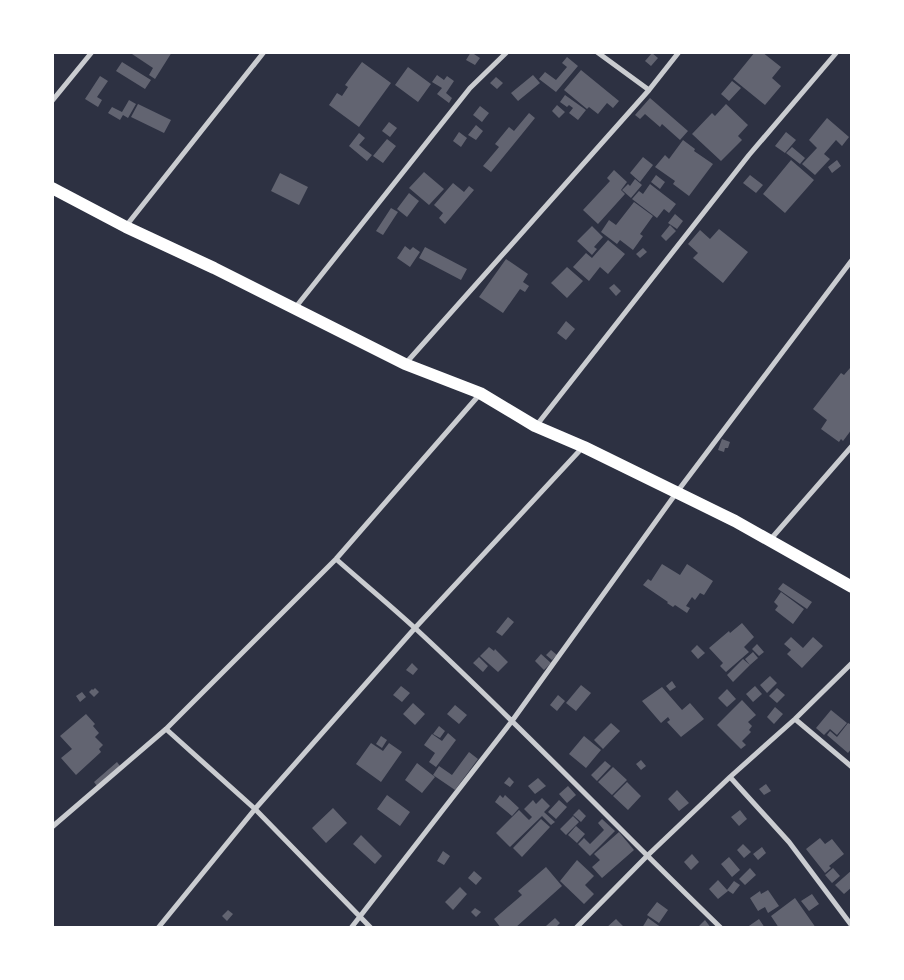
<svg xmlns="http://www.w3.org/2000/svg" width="904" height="980" font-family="'Archivo Narrow',sans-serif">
<rect width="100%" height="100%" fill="#2d3142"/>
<path fill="#626471" d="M129,52H172L155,79L149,75L153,68Z
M471,52L480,58L475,65L466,60Z
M755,52H762L781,67L772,78L781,86L765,105L733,79Z
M652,53L658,58L651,66L645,61Z
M567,57L578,66L556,92L539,79L545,72L556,80L567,67L562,63Z
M122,62L151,80L145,89L116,71Z
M362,62L391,83L359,127L329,105L337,93L342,96L348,87L345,85Z
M408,67L431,84L418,102L395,85Z
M581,70L619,101L613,108L607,103L598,114L589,107L587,109L564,90Z
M437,75L444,80L447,76L454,81L446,93L452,98L449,103L437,94L442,88L432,82Z
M533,75L540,83L518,101L511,93Z
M100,76L108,81L97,97L102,100L98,107L85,99Z
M496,77L503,83L497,89L490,83Z
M732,81L741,88L729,101L721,94Z
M565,95L586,110L578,120L569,113L573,108L569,105L567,107L560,102Z
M650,98L688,131L680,140L662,124L660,127L645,114L640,119L635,115Z
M129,100L136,104L128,118L123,115L120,120L108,113L112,107L122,112Z
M138,104L171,120L164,133L131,117Z
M726,104L748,125L738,136L742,140L721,161L692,134L712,113L715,116Z
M557,105L565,112L559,118L552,111Z
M480,106L489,113L482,122L473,115Z
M529,113L535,118L491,172L483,166L499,147L495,144L509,127L514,131Z
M827,118L849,137L842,146L836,140L824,154L830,159L815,175L802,164L817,148L809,140Z
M389,122L397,128L390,137L382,131Z
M476,125L483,131L476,140L468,135Z
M459,132L467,138L461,147L453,141Z
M786,132L796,140L785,153L775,146Z
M359,133L365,138L359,145L372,155L367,161L349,146Z
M387,139L396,146L383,163L373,156Z
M683,140L695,149L694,151L713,164L689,196L673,184L675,181L655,167L665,155L669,159Z
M792,147L805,158L800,164L786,153Z
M643,157L653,165L640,182L630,173Z
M791,160L814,180L785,213L763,194Z
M837,160L841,166L832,173L828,167Z
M614,170L627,182L621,190L625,194L598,224L583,210L610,181L607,178Z
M424,172L444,189L429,205L409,188Z
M280,173L308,187L299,205L271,191Z
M656,175L665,182L660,189L651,182Z
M750,175L763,185L756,193L743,183Z
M635,179L642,185L631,198L622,190L628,184L630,186Z
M453,183L464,192L469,186L474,190L445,224L439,218L443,213L434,205Z
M650,184L676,204L669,213L664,209L657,218L632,199L639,191L643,194Z
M409,193L419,201L407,217L397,209Z
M634,202L653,216L640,234L643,236L633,250L620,240L617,244L601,232L609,220L616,225Z
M391,208L398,212L383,235L376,231Z
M675,214L683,221L677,229L668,223Z
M670,225L676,231L666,241L661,236Z
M592,226L603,237L594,247L597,249L592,255L577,241Z
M719,229L748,252L723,283L693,258L698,253L688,244L700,230L710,239Z
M608,240L625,254L608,274L600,267L589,281L573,267L586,253L592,258Z
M405,246L410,250L413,247L420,252L410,267L397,258Z
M425,247L467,269L461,280L419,258Z
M643,248L647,252L640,258L636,254Z
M506,259L528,274L523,282L529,286L525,292L520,289L503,313L479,297Z
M567,267L583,281L567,298L551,283Z
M614,284L621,291L616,296L609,288Z
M566,321L575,329L566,340L557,333Z
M850,368L852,429L843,441L841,439L839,442L821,429L827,420L813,409L841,373L844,375Z
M722,439L730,442L728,448H725L724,452L718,450Z
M662,564L680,575L687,564L713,581L704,595L700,593L695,600L692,597L686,606L690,608L687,613L675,605L673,607L667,603L668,602L643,585L648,579L651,581Z
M783,583L812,602L807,609L778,589Z
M781,592L804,609L793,624L775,610L778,606L774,602Z
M508,617L514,622L502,636L496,632Z
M742,623L754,637L744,647L749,652L726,672L720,666L723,663L709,648L729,631L730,633Z
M791,637L803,648L813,637L823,646L802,668L787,654L791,650L784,644Z
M757,644L764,652L759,656L752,649Z
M697,645L705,653L698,659L691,651Z
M489,647L494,651L495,649L508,662L498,672L480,656Z
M551,650L557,655L552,660L546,655Z
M753,652L758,658L750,665L745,659Z
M541,654L551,663L544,670L535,661Z
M479,657L488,666L483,672L473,663Z
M743,659L750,665L733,682L727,675Z
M412,663L418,669L413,675L406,670Z
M770,676L777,683L767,693L760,685Z
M672,681L676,687L670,691L666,686Z
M581,685L591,693L576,711L566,703Z
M401,686L410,693L402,702L393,695Z
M755,686L762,694L753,702L746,694Z
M662,687L682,710L690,703L704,719L681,737L667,722L670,720L668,717L661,723L642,701Z
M95,688L99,692L94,697L89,692L92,689L93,690Z
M777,688L785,695L777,703L769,696Z
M727,689L736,699L727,707L718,698Z
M82,692L86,697L80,702L76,696Z
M558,695L565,701L557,711L550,705Z
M742,700L756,715L748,722L752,726L749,730L751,732L742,741L746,745L741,749L717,725Z
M413,703L425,714L415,725L403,714Z
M455,705L467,715L459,724L447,714Z
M775,707L783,714L774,724L767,717Z
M831,710L847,723L837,735L830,729L824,735L816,728Z
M86,714L95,724L93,726L99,733L95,737L103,745L99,749L101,752L76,775L61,758L72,749L60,736Z
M611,723L620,731L603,749L594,740Z
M848,723L852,725V748L848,753L827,735L830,731L837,737Z
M439,726L445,731L440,738L433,734Z
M448,733L456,740L436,767L429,762L435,753L424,745L432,734L442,741Z
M381,736L387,740L382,748L376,744Z
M584,736L601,750L586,768L569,754Z
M371,743L383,751L389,743L402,752L381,782L356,764Z
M469,752L478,759L455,790L433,775L439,766L452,775Z
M641,760L646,766L641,770L636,764Z
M605,761L611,766L597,781L591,775Z
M117,762L120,766L97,786L94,782Z
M417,763L435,777L422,793L405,780Z
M613,767L627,780L612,795L598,782Z
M509,777L514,782L510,787L504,783Z
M538,778L546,786L535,794L528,786Z
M627,782L641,796L628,810L613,796Z
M766,784L771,791L764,795L759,789Z
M568,786L576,795L567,803L559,794Z
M677,790L689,803L679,811L668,799Z
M387,795L410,812L400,826L377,809Z
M500,795L503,798L505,795L519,808L512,816L495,802Z
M542,798L550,806L544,812L555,822L551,825L542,816L510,847L496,833L519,810L529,820L532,817L524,809L533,800L536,804Z
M559,800L567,807L556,819L548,812Z
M333,808L347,823L326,843L312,828Z
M579,809L586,816L581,822L573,815Z
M740,810L747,819L739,826L731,817Z
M573,816L579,822L566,835L560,829Z
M541,819L550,827L522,857L513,848Z
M602,819L615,831L590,856L578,844L584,838L590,844L604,830L598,823Z
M576,826L585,834L577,843L568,835Z
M619,832L634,850L602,878L592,867L600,860L594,854Z
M361,835L382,856L375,864L353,844Z
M820,838L825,844L832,839L844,854L829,866L831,868L825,873L806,849Z
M743,844L751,852L744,858L737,850Z
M762,847L766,853L758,860L753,854Z
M443,851L450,856L444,865L437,861Z
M692,854L699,862L691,870L684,862Z
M729,857L740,870L732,877L721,864Z
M577,860L594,876L585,885L594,894L584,904L560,881Z
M546,867L562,886L515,928H501L494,919L522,895L518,891Z
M750,868L756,875L745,885L739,879Z
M833,868L840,876L832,883L825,875Z
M852,870V887L844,894L835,885Z
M474,871L482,878L476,885L468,878Z
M718,880L728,891L718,899L709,889Z
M734,881L740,885L733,894L727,890Z
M460,887L467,894L453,910L445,902Z
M768,890L779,906L768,913L765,907L758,911L750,898L760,891L761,894Z
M812,894L819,904L809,911L801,901Z
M795,898L816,928H779L771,916Z
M657,902L668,910L659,923L647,915Z
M475,908L481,912L476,917L471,912Z
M228,910L233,914L227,921L222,916Z
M555,918L560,923L555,928H547L546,926Z
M648,918L662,928H642Z
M616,919L623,926L622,928H606Z
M759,919L765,928H746Z
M705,920L711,928H697Z"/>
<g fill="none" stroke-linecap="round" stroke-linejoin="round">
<path stroke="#caccd0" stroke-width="5" d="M597,52L649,90
M52,101L92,52
M126,226L264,52
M295,308L470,88L507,52
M406,363L649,90L679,52
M536,426L749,155L837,52
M770,540L852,446
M336,559C362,582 390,605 416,629C520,725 618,829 721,928
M795,719L852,767
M166,729L255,809L371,928
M730,777L789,842L852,926
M52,827L166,729L336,559L480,394
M158,928L255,809L415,628L583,447
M351,928L512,721L677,492L852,260
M576,928L647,856L730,777L795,719L852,663"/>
<path stroke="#fff" stroke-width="12" d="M52,188L126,227L214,268L405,364L480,393L535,426L584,447L735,521L852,587"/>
</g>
<rect width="904" height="980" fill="none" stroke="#ffffff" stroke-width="108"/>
</svg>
